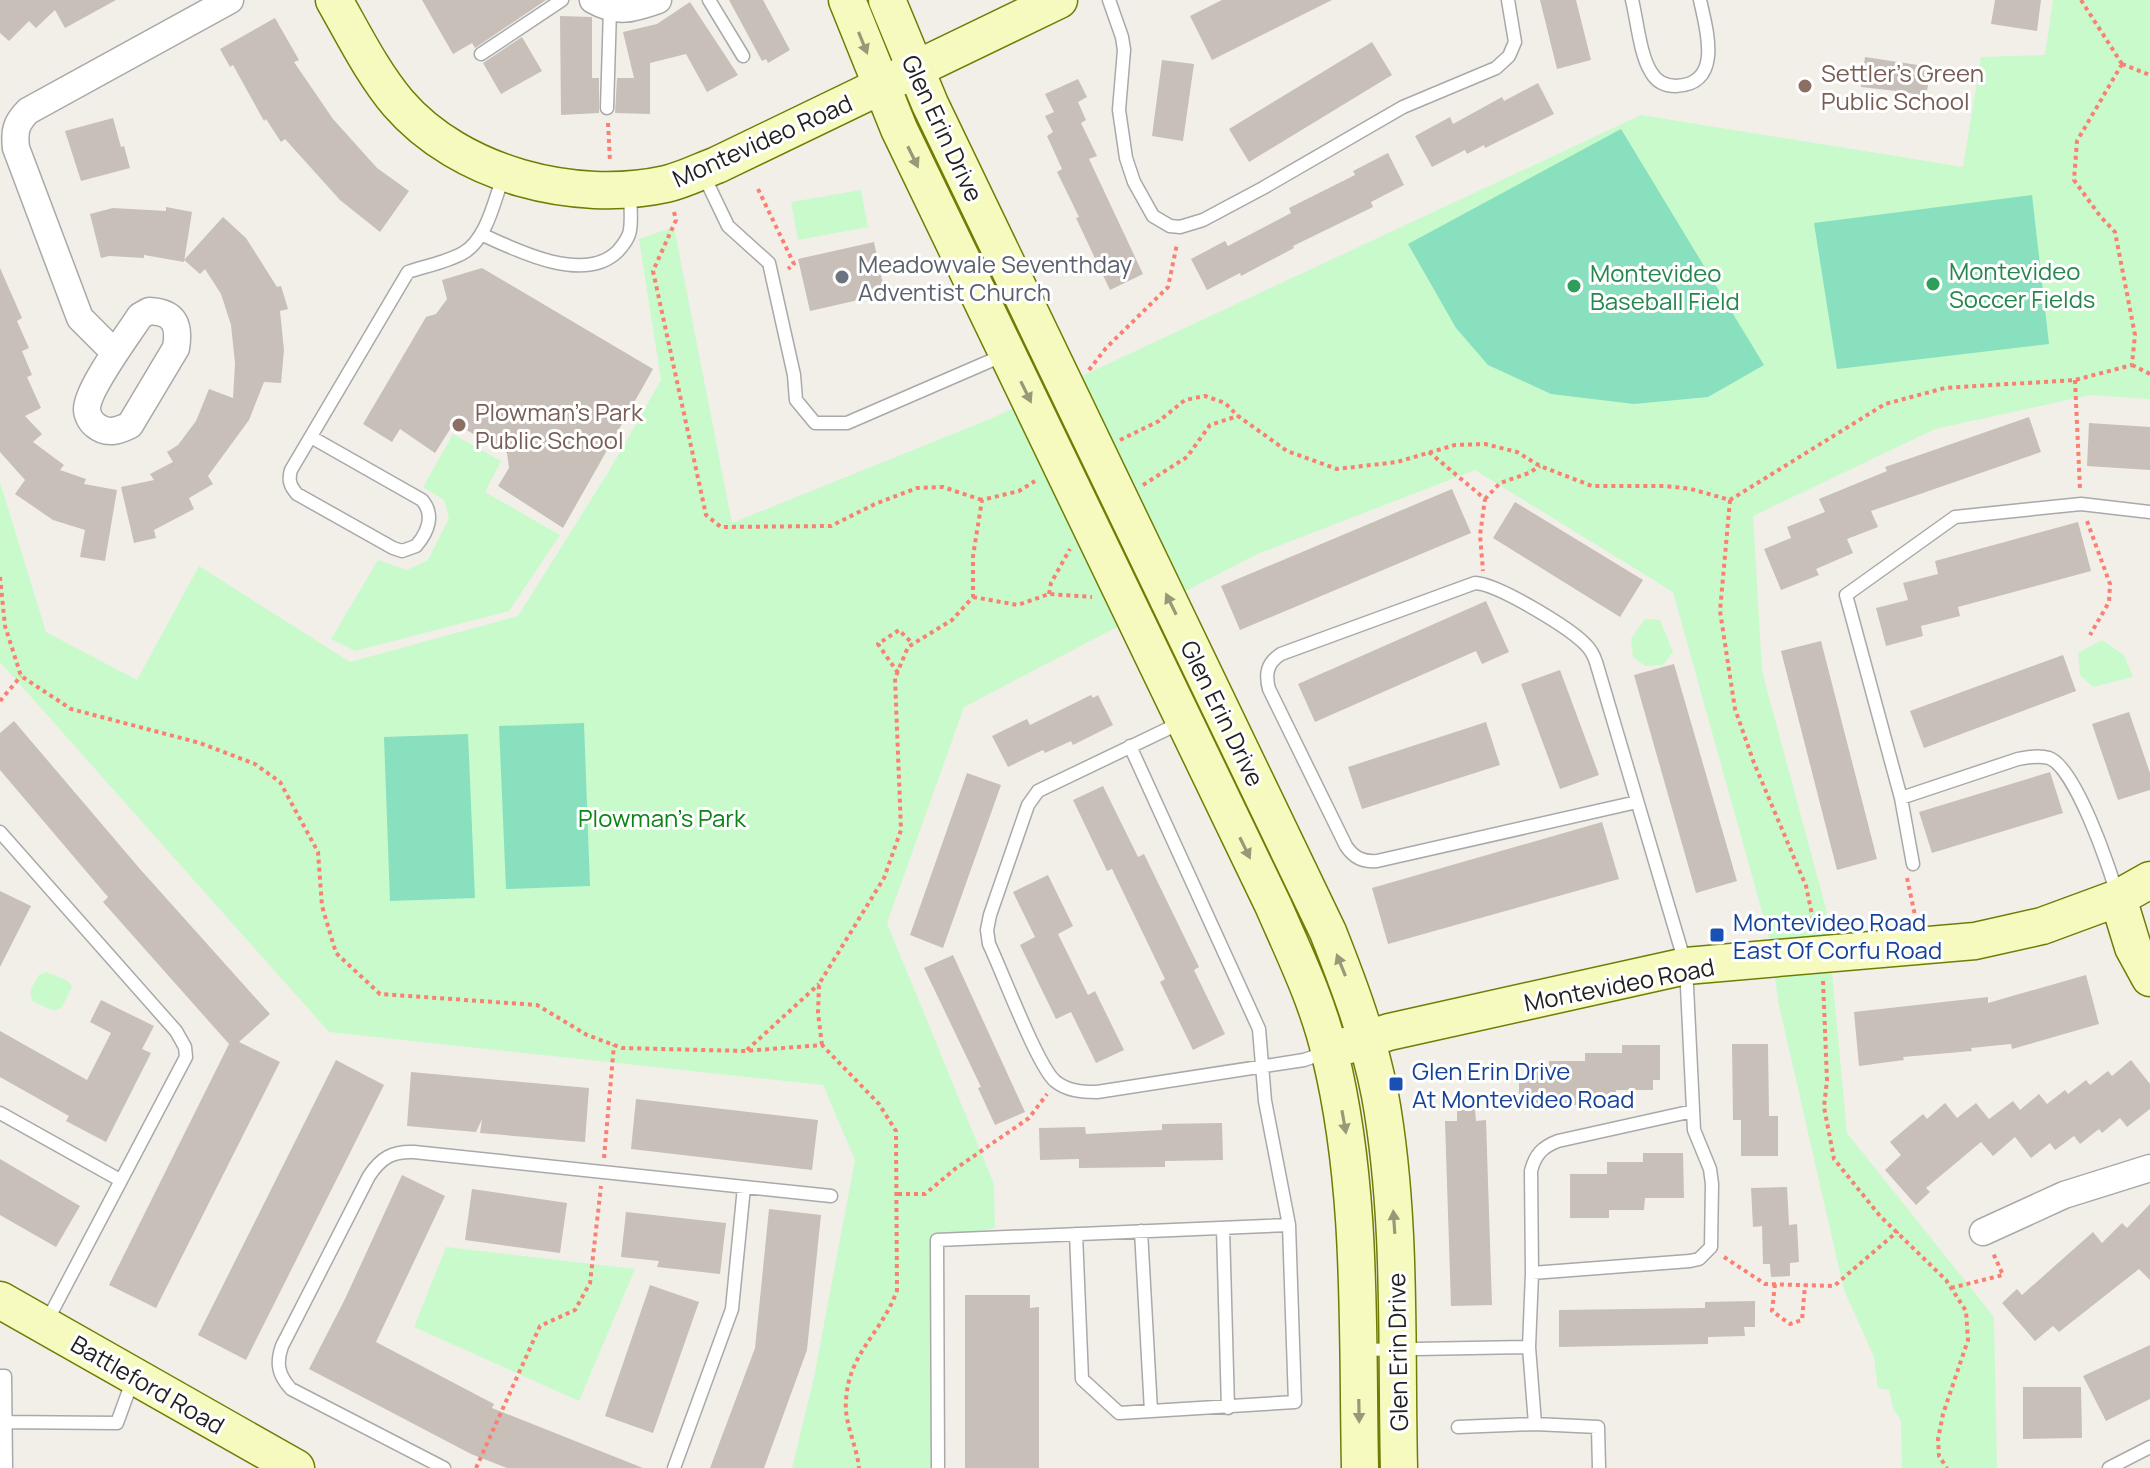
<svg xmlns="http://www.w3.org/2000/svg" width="2150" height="1468" font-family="Manrope,sans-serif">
<rect width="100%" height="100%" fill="#f2efe9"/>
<path fill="#c8facc" d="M2053,0H2150V399L2090,395L1935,429L1753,516L1762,671L1826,909L1847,1133L1994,1317L1997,1468H1902L1901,1421L1893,1408L1889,1390L1878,1388L1874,1357L1844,1290L1778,1001L1771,944L1673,592L1475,470L1255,555L964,707L887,923L994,1184L995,1228L937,1240L938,1468H792L814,1377L855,1160L823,1085L329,1032L0,662V482L46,632L137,680L199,566L350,662L518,616L609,471L661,380L639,239L674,227L732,523L990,419L1641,115L1963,167L1981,57L2045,55Z
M861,190L868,227L798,240L791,202Z
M453,434L501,461L485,492L560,535L509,611L355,651L331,639L378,560L407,570L428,560L449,518L444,500L423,487Z
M1645,619L1660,620L1673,652L1663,665L1645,666L1633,657L1631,639Z
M2102,640L2124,655L2133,677L2093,687L2080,675L2078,653Z
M47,972L68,981L72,987L62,1007L54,1011L32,1001L30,991L39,975Z
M446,1247L635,1269L579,1401L414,1327Z"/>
<path fill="#88e0be" d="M1621,129L1764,365L1708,397L1634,404L1551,394L1488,365L1456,328L1408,244Z
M2032,195L2049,344L1837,369L1814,223Z
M584,723L590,886L506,889L499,726Z
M468,734L475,898L390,901L384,737Z"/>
<path fill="#c7bfb8" d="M0,0H116L65,28L55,10L36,28L29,21L9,41L0,33Z
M422,0H546L475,48L472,43L453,54Z
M729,0H763L790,50L768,63L766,59L762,61Z
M1222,0H1332L1212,60L1190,16Z
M1540,0H1576L1591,60L1557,69Z
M1995,0H2041L2037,31L1991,24Z
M690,2L738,75L707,92L686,54L650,63V114L615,113L617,78H634L623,32L657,24Z
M560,16L592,17V78H599V113L561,115Z
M275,18L299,60L294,62L333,119L377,168L409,191L380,232L340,200L285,139L281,142L266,119L264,121L233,65L230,67L220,49Z
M522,37L542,71L501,94L483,63Z
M1372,42L1392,75L1249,162L1229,129Z
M1865,57L1931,67L1926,97L1905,92L1861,87Z
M1162,60L1194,64L1183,141L1152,136Z
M1078,79L1087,97L1078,102L1086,120L1081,123L1097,156L1089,159L1143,274L1110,290L1076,218L1079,217L1057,172L1062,169L1047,136L1053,132L1045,116L1054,112L1045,94Z
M1538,83L1554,114L1485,148L1484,145L1467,154L1465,150L1432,167L1415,136L1450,117L1453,124L1502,97L1504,101Z
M113,118L121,147L124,146L130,168L81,181L65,131Z
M1388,153L1404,185L1371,202L1373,207L1293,246L1294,248L1241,276L1240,273L1207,290L1191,259L1225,241L1228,246L1291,213L1289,208L1355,175L1353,171Z
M166,207L192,212L184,262L144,255V258L109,256L101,258L90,214L113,208L166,211Z
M223,217L246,238L277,287L281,286L288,309L280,311L284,350L281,383L264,382L249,420L208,476L213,484L189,498L194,509L154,530L156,538L134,543L121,487L154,480L150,474L173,462L167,452L178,445L196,421L209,389L233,398L235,363L231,325L221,294L205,269L200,274L184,260Z
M874,242L885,294L810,311L798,259Z
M0,268L22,318L17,321L29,348L22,351L32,375L27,377L41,408L25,416L42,434L33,442L64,465L60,470L86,479L84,484L117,490L105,561L80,557L85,530L53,520L15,494L25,480L0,452Z
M482,268L653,369L563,528L498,486L509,468L507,453L454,423L435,453L400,429L392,442L363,424L426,317L436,314L447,299L442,280Z
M2029,417L2041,452L1871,511L1878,527L1847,539L1853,553L1816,569L1819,575L1781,590L1764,549L1791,538L1787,527L1825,512L1819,499L1887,471L1885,467Z
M2089,423L2150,427V470L2087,466Z
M1452,489L1471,533L1240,630L1221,586Z
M1515,502L1643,580L1620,617L1493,538Z
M2078,522L2091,571L1958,607L1960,616L1921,626L1923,636L1886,646L1876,608L1908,600L1903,583L1938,574L1935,561Z
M1486,601L1509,652L1482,664L1476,651L1315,722L1298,684Z
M1821,641L1877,859L1837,870L1781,651Z
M2063,655L2076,691L1924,748L1910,711Z
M1674,664L1737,881L1696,893L1634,675Z
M1560,670L1599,775L1560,789L1521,684Z
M1091,695L1093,698L1098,695L1113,725L1073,745L1071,741L1045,753L1043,750L1008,767L992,736L1027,719L1030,725Z
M2129,712L2150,773V790L2118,800L2092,724Z
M14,721L140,869L270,1014L239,1042L280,1062L156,1308L109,1285L229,1044L103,902L108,897L0,770V733Z
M1486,722L1500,765L1362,809L1348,767Z
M2050,772L2063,813L1932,853L1919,812Z
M967,773L1001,785L943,948L910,935Z
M1103,786L1138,857L1144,854L1199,967L1194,970L1225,1034L1193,1050L1160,982L1165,979L1112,869L1107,871L1073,800Z
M1602,822L1619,879L1388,944L1372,888Z
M1048,875L1073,926L1058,934L1088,995L1095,991L1124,1050L1096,1063L1071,1012L1056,1019L1020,945L1035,937L1013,892Z
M0,891L31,906L0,967Z
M953,955L1025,1112L995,1125L978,1088L981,1087L924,968Z
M2086,975L2099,1024L2012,1049L2011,1044L1971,1048L1972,1051L1903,1057L1904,1060L1859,1066L1854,1012L1988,997V1003Z
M101,1000L154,1026L142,1049L151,1053L106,1142L66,1121L69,1116L0,1077V1031L87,1080L111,1033L90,1022Z
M1732,1044H1768L1769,1116H1778V1156H1741V1120H1733Z
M1622,1045H1660V1080H1653V1090H1616V1097H1580V1105H1550V1110H1530V1094H1519V1076H1530V1066H1549V1061H1585V1053H1622Z
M336,1060L384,1085L246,1360L198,1335Z
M2131,1060L2150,1084V1109L2127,1127L2120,1118L2102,1133L2099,1129L2080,1144L2074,1136L2055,1150L2050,1143L2031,1158L2015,1137L1993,1156L1981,1142L1926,1188L1930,1192L1916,1205L1885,1170L1901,1155L1890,1142L1923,1114L1927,1119L1945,1103L1957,1118L1976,1103L1989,1119L2013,1101L2020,1110L2039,1094L2047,1104L2065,1090L2068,1094L2086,1080L2090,1085L2108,1071L2112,1076Z
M411,1072L589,1088L585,1142L480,1133L482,1119L476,1132L407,1126Z
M636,1099L818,1120L812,1170L631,1149Z
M1475,1109L1476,1121L1486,1120L1492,1305L1451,1306L1445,1121H1457V1110Z
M1222,1123L1223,1160L1165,1161V1167L1079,1168V1159L1040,1160L1039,1128L1085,1127L1086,1134L1162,1130V1124Z
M1643,1153H1683L1684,1198H1645L1644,1210H1609V1218H1570V1174H1607V1162H1643Z
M0,1159L80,1206L56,1247L0,1215Z
M402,1175L445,1196L376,1342L494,1404L492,1408L643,1468H507L471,1454L309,1369L345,1299Z
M1787,1187L1789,1225L1797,1224L1799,1262L1790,1263V1276L1771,1277L1770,1264H1763L1762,1226L1753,1227L1751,1188Z
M472,1189L567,1203L560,1253L465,1240Z
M2150,1204V1280L2139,1269L2059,1332L2053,1326L2035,1341L2002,1303L2017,1289L2022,1295L2093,1232L2102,1243L2122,1223L2127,1228Z
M769,1209L821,1215L807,1350L764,1468H710L755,1348Z
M626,1212L726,1223L720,1274L657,1267L659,1261L621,1257Z
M650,1285L699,1302L653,1433L605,1416Z
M965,1295H1030V1308L1039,1307V1468H965Z
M1755,1301V1327H1744L1745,1336L1708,1337V1344L1559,1347V1310L1705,1308V1302Z
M2150,1345V1399L2106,1421L2083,1376Z
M2023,1387H2081L2082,1438L2023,1439Z"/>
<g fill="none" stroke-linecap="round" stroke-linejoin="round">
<g stroke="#a9a9a9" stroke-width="15">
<path id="lane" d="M709,0L743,56
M1109,0L1122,37L1124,50L1119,110L1126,158L1134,182L1153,216L1170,226L1180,227L1203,220L1263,188L1403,107L1496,68L1509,56L1515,42L1508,0
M1632,0C1637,20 1640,55 1651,72C1656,81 1665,86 1676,86C1724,84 1706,28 1700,0
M481,54L562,0
M607,108L610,9
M703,174L728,226L769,263L794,375L796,400L815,423H847L1004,355
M481,234C516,250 584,285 618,251C623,245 629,238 630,230C632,218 630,204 630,192
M311,437L422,500C435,515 428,532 416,546L402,551L393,548L297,494C290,486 288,480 291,470L408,272C426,266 447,262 463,253C487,240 495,198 504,174
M1182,722L1038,791L1028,805L990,915L987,930L989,944C1002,971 1037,1065 1055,1081C1067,1091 1082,1092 1097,1092L1304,1060L1327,1052
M1901,798L1913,864
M0,832L176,1031L185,1047L186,1057L47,1321
M2117,895C2110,868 2075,767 2049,758C2039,755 2028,757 2018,759L1901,798L1846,595L1955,517L2081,504L2150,512
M0,1113L120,1180
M1223,1228L1228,1408
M1141,1231L1151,1411
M1076,1234L1082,1379L1119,1413L1295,1402L1289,1225
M1532,1273L1690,1261L1699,1259L1711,1247L1712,1184L1710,1169L1694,1130L1686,966L1596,662C1594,656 1591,650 1586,645C1570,628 1498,584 1475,583L1281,654C1267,663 1265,674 1269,689L1346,846C1354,858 1363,862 1377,861L1637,802
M1360,1350L1529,1347
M0,1376H5L6,1468
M0,1422L117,1423L133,1379
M1458,1427L1535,1424
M444,1468L291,1389C278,1375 276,1363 282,1346L369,1176C381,1158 392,1151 414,1152L831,1196
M674,1468L732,1309L744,1187
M938,1468L937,1240L1289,1225L1265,1101L1259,1029L1130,746
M1599,1468L1598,1427L1535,1424L1529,1347L1532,1273L1531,1171C1535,1155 1542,1147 1558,1141L1693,1111
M2109,1468L2150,1447"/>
</g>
<g stroke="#a9a9a9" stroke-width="29">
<path id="street" d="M593,0C618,14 632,9 658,0
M149,311C174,312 180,324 176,348L130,425C118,431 107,435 95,425C91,422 87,415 87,409C87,389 128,335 140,316Z
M115,353L80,318L16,148C14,131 16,123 28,111L230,0
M1983,1232L2064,1195L2150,1168"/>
</g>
<g stroke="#707d05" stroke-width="39">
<path id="secondary" d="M334,0C354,35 372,72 398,103C460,175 575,204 666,184C683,180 701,171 717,165L1059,0
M847,0L899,129L1273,905C1294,953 1318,1002 1330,1054C1363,1189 1357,1330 1360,1468
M887,0L930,104L1328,932C1349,985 1369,1038 1380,1095C1402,1217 1396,1344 1399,1468
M2118,898L2133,947L2150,978
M1346,1046L1389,1032L1686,966L1975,941L2042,926L2118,898L2150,880
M0,1300L296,1468"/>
</g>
<path stroke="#fa8072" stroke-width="4" stroke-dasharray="4 4" stroke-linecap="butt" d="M2081,0L2122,64
M2122,64L2077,141L2074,180L2100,216L2115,232L2135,335L2132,364
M2122,64L2150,75
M608,123L610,162
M758,189L794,264L788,269
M674,212L676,220L653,271L706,515L721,527L831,526L875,504L917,488L943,487L982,500
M2132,365L2150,374
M1089,370L1106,348L1168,287L1177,244
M2075,380L2080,489
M1120,440L1159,421L1185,400L1205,396L1225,403L1238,416L1287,451L1337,469L1397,462L1455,445L1485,444L1517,452L1540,466L1592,486H1666L1691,489L1730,500L1885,404L1945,388L2075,380L2132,365
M1429,452L1485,499L1480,535L1483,571
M1143,485L1187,457L1210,425L1238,416
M1485,499L1500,483L1529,473L1540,466
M1730,500L1720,611L1735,709L1754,763L1806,886L1815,929
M2087,521L2110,584L2109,602L2090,635
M0,577L5,626L21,676L71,709L200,743L255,764L280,782L318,852L322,906L336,953L380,994L537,1005L587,1035L622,1048L745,1051L822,1045L879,1104L896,1131L897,1290C883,1332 848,1353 846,1401C844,1423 857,1446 859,1468
M1049,594L1051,583L1070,549
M973,597L1018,605L1049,594L1092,597
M898,673L878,644L899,630L913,644
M0,701L21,676
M1907,878L1916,920
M1823,981L1827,1080L1824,1107L1834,1159L1880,1216L1946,1280L1966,1311L1968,1340L1943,1414L1938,1439L1939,1456L1947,1468
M822,1045L818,1013L819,984L884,878L901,830L895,678L908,647L952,620L973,597V556L982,500L1019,491L1035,481
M747,1050L819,984
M604,1158L614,1045
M898,1194H925L955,1169L1029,1118L1047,1094
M1724,1257L1765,1284L1834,1286L1898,1231
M1775,1284L1772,1311L1790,1324L1802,1320L1805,1285
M1951,1288L2003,1275L1993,1253
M476,1468L540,1326L575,1310L590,1283L601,1186"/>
<use href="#lane" stroke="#fff" stroke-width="12"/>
<use href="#street" stroke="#fff" stroke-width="26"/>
<use href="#secondary" stroke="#f7fabf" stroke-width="36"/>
</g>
<defs><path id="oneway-solid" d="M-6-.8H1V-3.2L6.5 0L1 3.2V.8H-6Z" transform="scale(2)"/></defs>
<g fill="#979978">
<use href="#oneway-solid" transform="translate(863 43) rotate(68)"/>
<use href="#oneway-solid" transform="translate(913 157) rotate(64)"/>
<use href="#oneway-solid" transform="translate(1026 392) rotate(64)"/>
<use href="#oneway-solid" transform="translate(1171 604) rotate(-116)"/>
<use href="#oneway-solid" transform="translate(1245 848) rotate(64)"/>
<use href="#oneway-solid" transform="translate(1341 965) rotate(-112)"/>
<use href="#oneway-solid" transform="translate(1344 1122) rotate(80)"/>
<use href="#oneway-solid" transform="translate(1394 1222) rotate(-94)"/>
<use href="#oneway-solid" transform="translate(1359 1411) rotate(89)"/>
</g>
<g fill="#8d6e63" stroke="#fff" stroke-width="3">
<circle cx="1805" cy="86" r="8"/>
<circle cx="459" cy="425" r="8"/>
</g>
<circle fill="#6b7280" stroke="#fff" stroke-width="3" cx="842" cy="277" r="8"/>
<g fill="#2e9e5b" stroke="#fff" stroke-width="3">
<circle cx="1933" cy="284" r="8"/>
<circle cx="1574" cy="286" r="8"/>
</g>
<g fill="#1a4fb4" stroke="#fff" stroke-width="3">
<rect x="1709" y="927" width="16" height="16" rx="4"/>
<rect x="1388" y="1076" width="16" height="16" rx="4"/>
</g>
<g text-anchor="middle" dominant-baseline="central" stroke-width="6" stroke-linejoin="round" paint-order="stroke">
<g font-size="24" fill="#785e54" stroke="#fff" text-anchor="start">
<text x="1821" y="72">Settler's Green<tspan x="1821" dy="28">Public School</tspan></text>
<text x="475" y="411">Plowman's Park<tspan x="475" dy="28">Public School</tspan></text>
</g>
<g font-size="24" fill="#222" stroke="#fff">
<text transform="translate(943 128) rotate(65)">Glen Erin Drive</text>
<text transform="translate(762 140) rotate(-24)">Montevideo Road</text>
<text transform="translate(1223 713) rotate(64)">Glen Erin Drive</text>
<text transform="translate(1619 984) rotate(-11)">Montevideo Road</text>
<text transform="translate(1397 1352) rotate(-91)">Glen Erin Drive</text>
<text transform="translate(148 1384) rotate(30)">Battleford Road</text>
</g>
<g font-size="24" fill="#5b616d" stroke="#fff" text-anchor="start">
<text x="858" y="263">Meadowvale Seventhday<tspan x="858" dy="28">Adventist Church</tspan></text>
</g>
<g font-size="24" fill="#27864d" stroke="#fff" text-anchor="start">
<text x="1949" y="270">Montevideo<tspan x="1949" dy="28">Soccer Fields</tspan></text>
<text x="1590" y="272">Montevideo<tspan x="1590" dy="28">Baseball Field</tspan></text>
</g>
<g font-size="24" fill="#0c8416" stroke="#fff">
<text x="662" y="817">Plowman's Park</text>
</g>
<g font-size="24" fill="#164399" stroke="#fff" text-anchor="start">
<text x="1733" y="921">Montevideo Road<tspan x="1733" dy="28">East Of Corfu Road</tspan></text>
<text x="1412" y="1070">Glen Erin Drive<tspan x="1412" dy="28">At Montevideo Road</tspan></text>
</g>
</g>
</svg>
